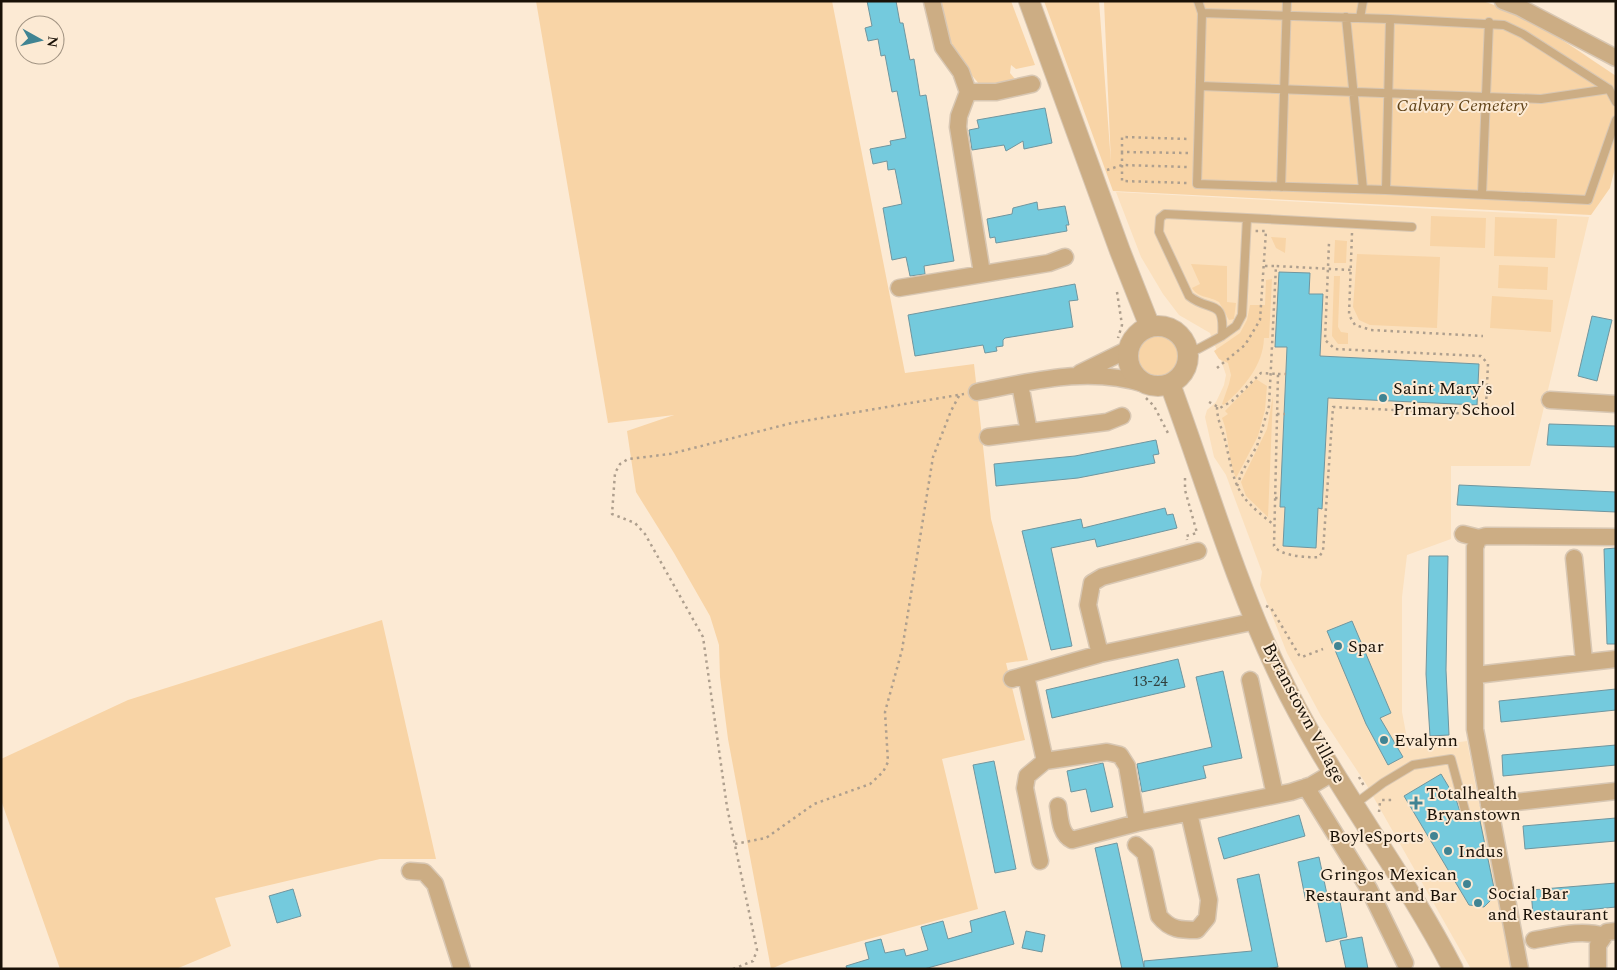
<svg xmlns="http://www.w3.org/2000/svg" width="1617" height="970" font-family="Spectral,serif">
<rect width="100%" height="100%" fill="#fcead4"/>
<path fill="#fbe0bd" d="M1116,192L1589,217L1530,466H1451V539L1407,555L1402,597V712L1409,749L1467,741L1511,969H1471L1366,784L1321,716L1287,653L1260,585L1262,572L1226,475L1214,457L1205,417L1207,410L1216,402L1224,385L1226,375L1223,366L1210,333L1179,315L1163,294L1141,257Z"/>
<path fill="#f8d4a6" d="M536,1H832L905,373L974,364L991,519L1028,660L1006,663L1025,740L942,759L978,909L789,961L771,969L728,739L720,677L719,645L710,616L674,553L636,492L627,431L674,415L608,423Z
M940,1H1011L1035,65L1016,69L1011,65L1010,73L1015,79L1009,84L980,85L953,53Z
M1044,1H1099L1111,163L1104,1H1483C1532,17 1573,47 1616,76V164L1610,188L1591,215L1113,191Z
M1431,216L1486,218L1485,248L1430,246Z
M1495,217L1557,219L1555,258L1494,256Z
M1271,237L1286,238L1285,253L1276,248Z
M1335,240L1347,241L1346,263H1334Z
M1357,254L1440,257L1437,328L1370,325L1359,320L1353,307Z
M1191,264L1227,266V302L1236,303L1234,319L1229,320L1219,302C1209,296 1198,298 1192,288L1200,284Z
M1499,265L1548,267L1547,290L1498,288Z
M1334,276H1340L1338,327L1341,332L1348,333V344H1338L1332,336Z
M1272,279L1269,338H1264C1263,366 1244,387 1224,405L1222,404L1229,384L1231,375L1228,363L1219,359L1214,351L1240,333L1247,320L1250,305H1265L1266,280Z
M1492,296L1553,300L1551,332L1490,328Z
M1138 357a22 22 0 1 1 44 0a22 22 0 1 1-44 0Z
M1256,379L1267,386L1265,410L1258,436L1236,478C1227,459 1230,437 1222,418L1228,414L1225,411Z
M1273,396L1268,517L1246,496L1241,482L1267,429Z
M382,620L436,859H380L215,898L231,946L176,969H60L1,800V759L128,700Z"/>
<path fill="#74cadd" stroke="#70969f" d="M867,1H896L900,23H903L910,60L914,59L920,96L926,95L954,261L924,266L925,274L910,276L906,257L892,260L883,208L902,204L895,169L888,170L887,161L873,164L870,149L891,145L890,141L906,138L897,91L892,92L885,55L881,56L878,39L868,41L865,28L872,26Z
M1045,108L1052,143L1024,149L1023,141L1006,151L1004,145L972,150L969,130L979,128L977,120Z
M1037,202L1038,210L1065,206L1069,225H1066L1067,231L996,243L995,237L990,238L987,219L1012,214L1013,208Z
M1279,272L1310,273L1309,294H1323L1320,356L1479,364L1477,405L1328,398L1322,509L1318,508L1316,548L1283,546L1285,507H1280L1287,347H1275Z
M1075,284L1078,300L1069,301L1073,327L1005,338L1003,340V346L996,347L997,351L985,353L983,345L915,356L908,315Z
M1592,316L1612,320L1597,381L1578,376Z
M1549,424L1616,426V447L1547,445Z
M1156,440L1159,454L1153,455L1155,463L1078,478L996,486L994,464L1075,456Z
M1459,485L1616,492V512L1457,505Z
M1165,508L1167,515L1173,514L1177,528L1097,547L1095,539L1051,548L1072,646L1051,650L1022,531L1081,519L1083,528Z
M1616,548V644H1607L1604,549Z
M1429,556H1448L1446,670L1449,735L1430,736L1426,674Z
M1352,621L1391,713L1380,718L1403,757L1388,765L1366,724L1327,631Z
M1178,659L1185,687L1052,718L1046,690Z
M1223,671L1242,758L1203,766L1206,778L1142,792L1137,764L1212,747L1196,677Z
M1616,689V710L1501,722L1499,701Z
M1616,745V765L1503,776L1502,755Z
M994,761L1016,869L995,873L973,765Z
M1103,763L1113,807L1091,812L1086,789L1071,792L1067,771Z
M1441,774L1456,799L1462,818L1469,821L1479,816L1494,888L1492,899L1484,907L1469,905L1404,796Z
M1299,815L1305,836L1224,859L1218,838Z
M1616,818V841L1525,849L1523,826Z
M1117,843L1144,967V961L1252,951L1237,879L1259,874L1278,967L1266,969H1122L1095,848Z
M1319,857L1328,899L1339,897L1347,937L1326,942L1317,899L1306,902L1298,862Z
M1616,883V907L1533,915L1531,890Z
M293,889L301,916L277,923L269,896Z
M1005,911L1014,944L924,969H847L846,966L869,959L865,943L881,939L885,953L904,949L906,956L928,950L921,927L943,921L948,939L972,932L970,921Z
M1026,931L1045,935L1042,952L1022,948Z
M1362,937L1368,969H1346L1340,941Z"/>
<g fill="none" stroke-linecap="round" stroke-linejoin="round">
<g stroke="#d8c7b3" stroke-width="10">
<path id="service" d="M1198,1L1202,13
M1346,17L1363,189
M1360,18L1363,1
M1390,19L1386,190L1588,200L1616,120
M1200,86L1541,99L1609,89
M1281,187L1287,1
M1386,190L1197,184L1202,13L1390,19L1504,25L1523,34L1609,89L1616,102
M1482,194L1489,22
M1222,336L1236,326L1242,315L1247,218L1412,227
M1187,348L1198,349L1222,336C1225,297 1210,313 1189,296L1159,232L1160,218L1165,214L1247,218
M1355,804L1383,783L1413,765L1451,759L1466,814"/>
</g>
<g stroke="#d8c7b3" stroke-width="19">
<path id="minor" d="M932,1L943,47L961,72L968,92L959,116L958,127L982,273
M1503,1L1519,7L1616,58
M968,92H996L1032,84
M899,288L1049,263L1065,257
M1080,373L1129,349
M1020,384L1029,432
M977,392C1034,381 1088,366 1145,384
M1550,400L1616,404
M988,437L1107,422L1122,416
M1463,534L1479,538L1486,536L1616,537
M1479,538L1475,547V729L1520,969
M1574,558L1584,661
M1100,654L1088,605L1092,583L1102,577L1198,551
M1476,675L1616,659
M1026,676L1045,761
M1012,679L1100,654L1256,621
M1250,680L1275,795
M1306,787L1369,889L1405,963
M1489,805L1616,791
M1058,806C1060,818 1060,834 1072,840L1137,823L1291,792L1312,785L1334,772
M1136,845L1145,853L1159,916C1170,930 1181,930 1197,930L1207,918L1209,900L1189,813
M1040,861L1025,788L1027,776L1045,761L1107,752L1120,755L1127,766L1137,823
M410,871L424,872L435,884L462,969
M1534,940C1557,936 1581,929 1604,936
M1598,969V945L1607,932L1616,931"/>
</g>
<g stroke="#d8c7b3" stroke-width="22">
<path id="tertiary" d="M1029,1L1120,251L1150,327
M1128 356a30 30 0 1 1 60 0a30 30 0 1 1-60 0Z
M1170,384C1205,479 1234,579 1277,670C1326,775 1400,866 1453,969"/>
</g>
<path stroke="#ae9f8e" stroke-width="2.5" stroke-dasharray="2.5 4" stroke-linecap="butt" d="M1122,152V181L1188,183
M1188,153L1122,152V137L1190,139
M1107,170L1122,165L1188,167
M1352,233L1349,315L1355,325L1371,330L1483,336
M1265,266H1276
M1117,292L1122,325L1118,338
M1217,368L1245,345L1260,320L1266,231H1255
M1278,374H1286
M1146,398L1154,406L1169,435
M1209,402L1220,408L1232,401L1261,373L1278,374L1274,546C1280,556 1308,558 1319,557L1323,551L1333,407L1475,414L1486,405L1488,364L1481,356L1335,349L1325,340L1329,243
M1217,407C1217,419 1222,429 1225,440C1236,487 1234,494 1273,524
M1277,414H1285
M1185,478V490L1197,533L1186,536L1187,540
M1237,486L1242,472L1257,446L1269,406L1276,266L1351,270
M1275,498H1280
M1266,606L1271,608L1299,655L1302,657L1323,649
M1359,777L1364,786
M1379,812L1380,802L1382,800H1392
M735,844L766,838L814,804L870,784L883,772L888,762L885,712L902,650L933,457L951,411L960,394
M733,969L753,961L757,950L727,807L703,637L645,534L635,523L612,514L615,473L620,464L628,459L670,454L792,423L964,394"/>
<use href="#service" stroke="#ccad84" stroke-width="8"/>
<use href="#minor" stroke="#ccad84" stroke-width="16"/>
<use href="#tertiary" stroke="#ccad84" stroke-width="20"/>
</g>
<g fill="#408493" stroke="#fcead4" stroke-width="2">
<circle cx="1383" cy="398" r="5"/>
<circle cx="1338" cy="646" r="5"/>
<circle cx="1384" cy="740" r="5"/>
<path d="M1413.5 795.5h5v5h5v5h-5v5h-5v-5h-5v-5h5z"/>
<circle cx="1434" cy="836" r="5"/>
<circle cx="1448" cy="851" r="5"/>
<circle cx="1467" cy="884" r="5"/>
<circle cx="1478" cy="903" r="5"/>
</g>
<g text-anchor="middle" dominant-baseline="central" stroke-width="4" stroke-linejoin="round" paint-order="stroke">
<g font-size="15" fill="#303f3c">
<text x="1150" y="681">13-24</text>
</g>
<g font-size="18" font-style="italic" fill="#604318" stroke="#fcead4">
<text x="1462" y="105">Calvary Cemetery</text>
</g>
<g font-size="18" fill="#191107" stroke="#fcead4" text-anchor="start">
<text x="1393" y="388">Saint Mary's<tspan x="1393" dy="21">Primary School</tspan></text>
<text x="1348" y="646">Spar</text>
<text x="1394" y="740">Evalynn</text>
<text x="1426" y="793">Totalhealth<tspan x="1426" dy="21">Bryanstown</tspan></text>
<text x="1424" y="836" text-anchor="end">BoyleSports</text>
<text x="1458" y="851">Indus</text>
<text x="1457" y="874" text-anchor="end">Gringos Mexican<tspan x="1457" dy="21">Restaurant and Bar</tspan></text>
<text x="1488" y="893">Social Bar<tspan x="1488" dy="21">and Restaurant</tspan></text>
</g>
<g font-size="18" fill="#191107" stroke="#fcead4">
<text transform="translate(1304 713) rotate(62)">Byranstown Village</text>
</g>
</g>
<rect width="1617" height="970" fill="none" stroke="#191107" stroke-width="5"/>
<g transform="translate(40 40) rotate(98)"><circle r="24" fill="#fcead4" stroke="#a19382"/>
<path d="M0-4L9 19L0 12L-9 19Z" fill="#408493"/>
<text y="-8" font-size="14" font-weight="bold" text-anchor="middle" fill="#191107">N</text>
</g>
</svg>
